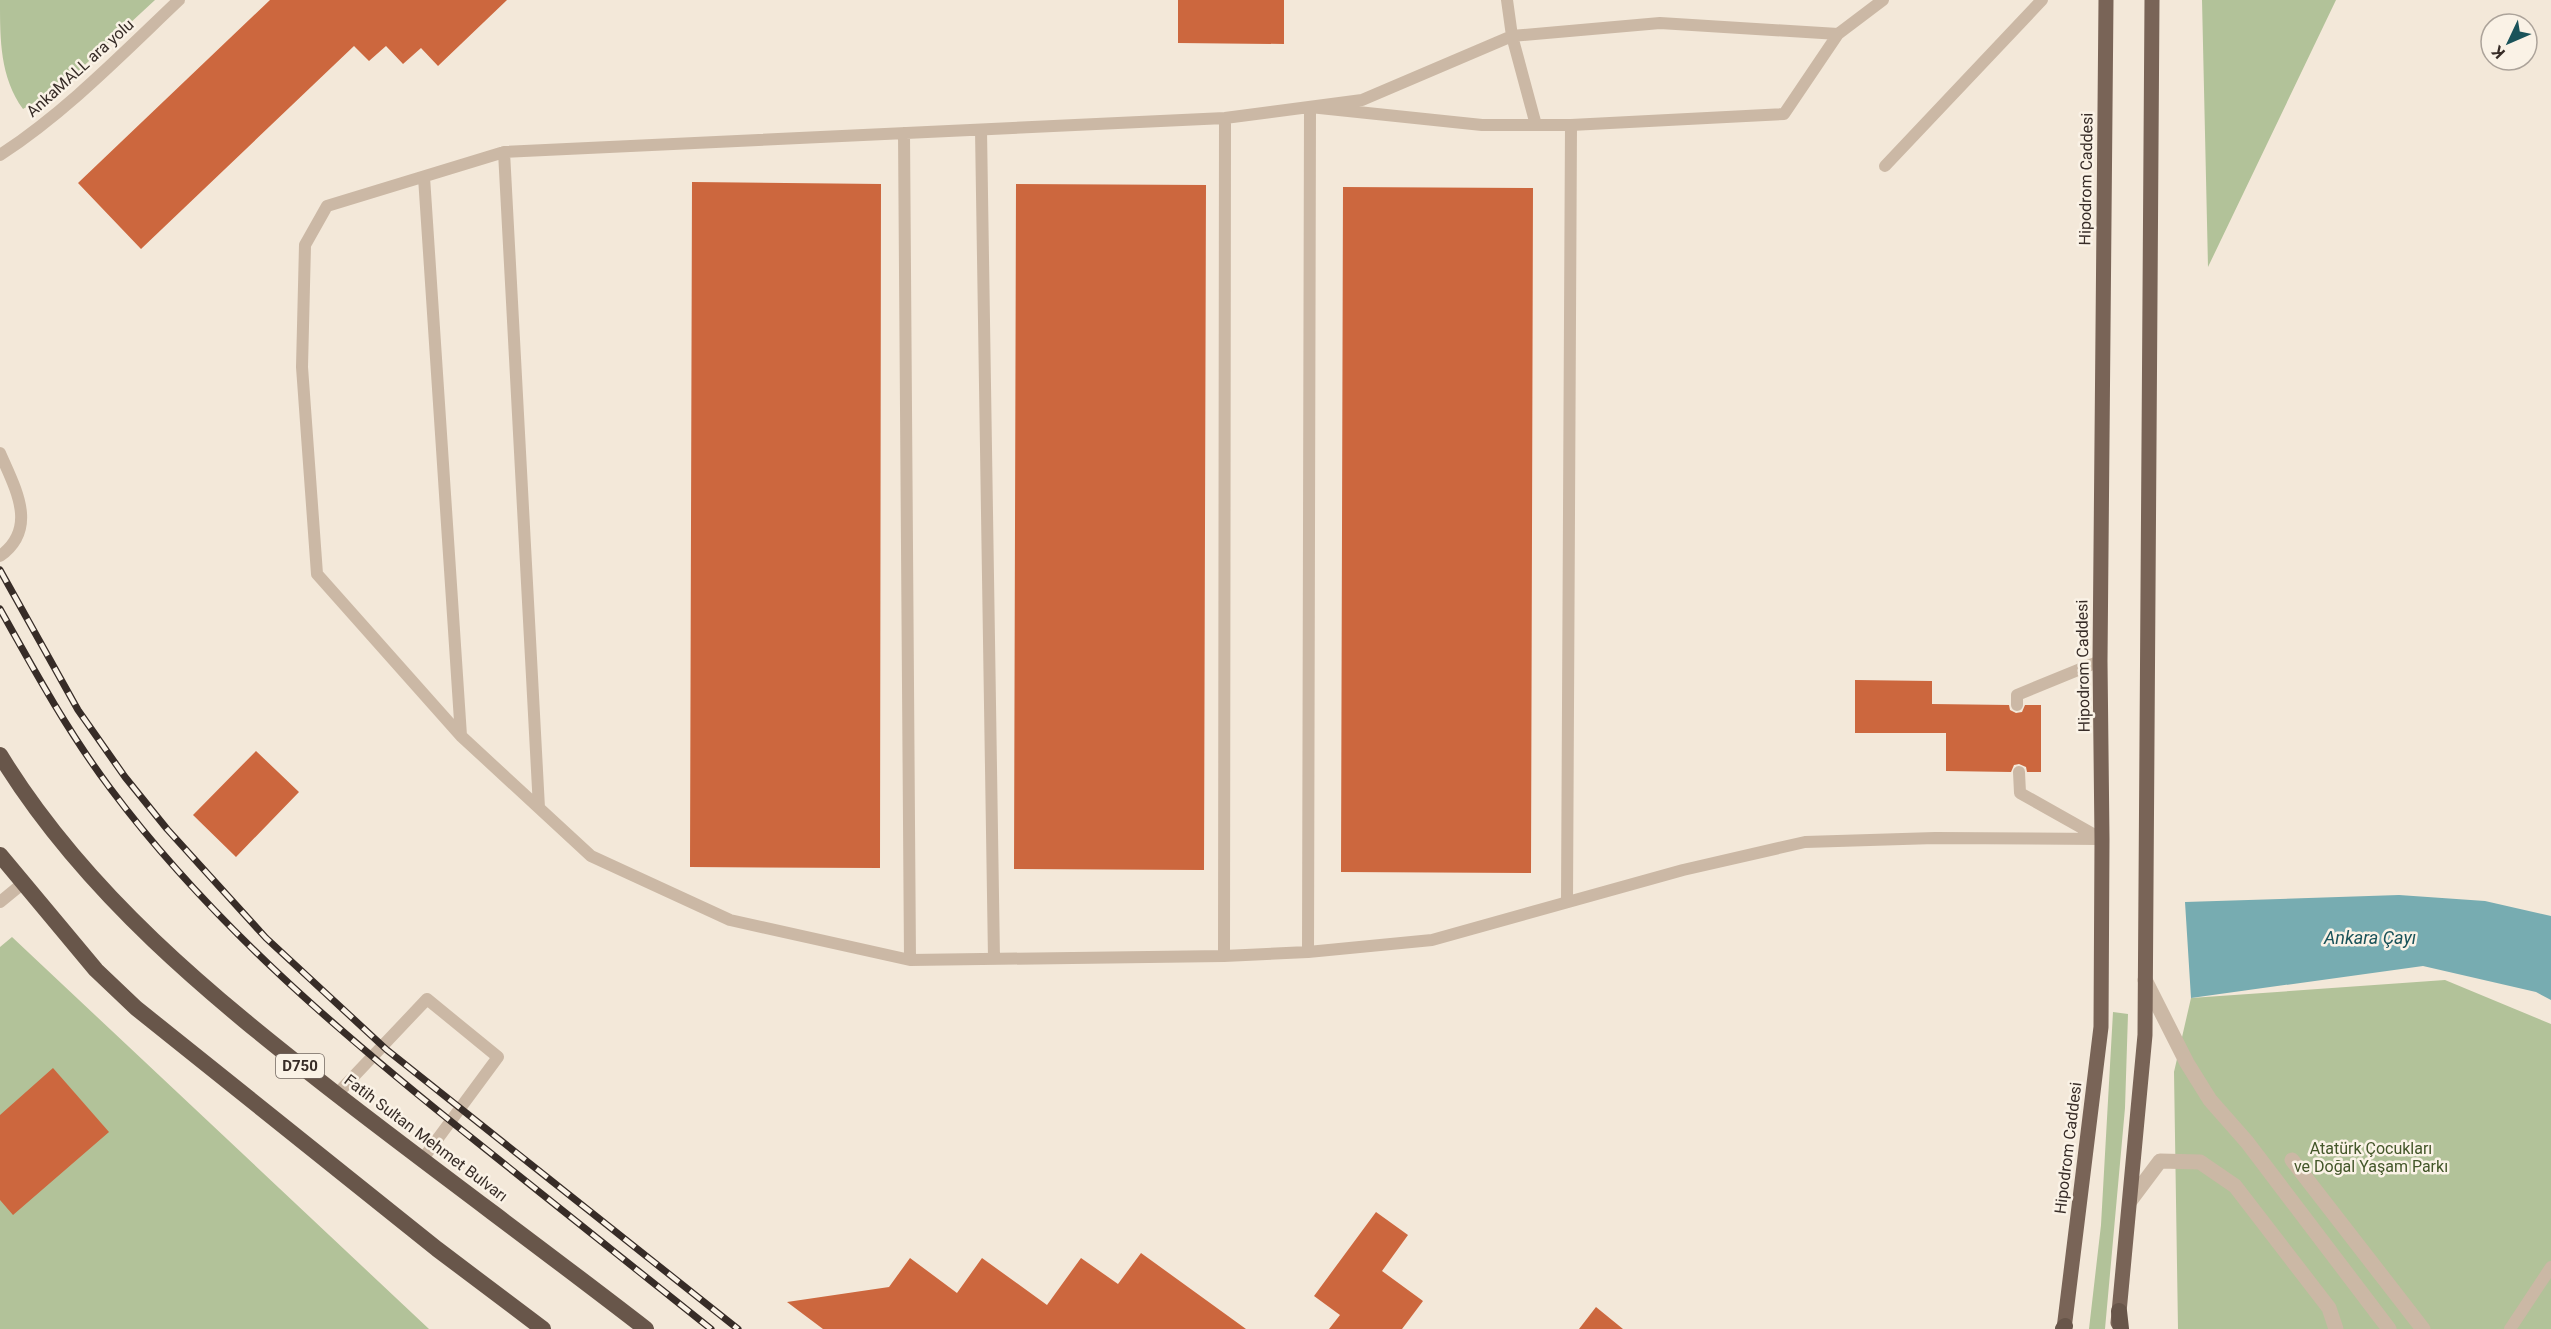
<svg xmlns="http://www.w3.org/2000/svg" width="2551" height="1329" font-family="Roboto,sans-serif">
<rect width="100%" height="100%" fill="#f3e8d9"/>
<path fill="#b2c299" d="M0,0H155L62,86L23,109C0,77 0,40 0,0Z
M2202,0H2336L2208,267Z
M12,937L429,1329H0V947Z
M2445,980L2551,1024V1329H2178L2174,1072L2191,998Z
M2113,1012L2128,1014L2125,1108L2105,1329H2089L2101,1225Z"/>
<path fill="#77acb1" d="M2399,895L2485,901L2551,916V1000L2536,992L2423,966L2191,998L2185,902Z"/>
<path fill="#cc673e" d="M270,0H507L438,66L421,48L403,64L386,46L369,61L354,46L141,249L78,183Z
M1178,0H1284V44L1178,43Z
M692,182L881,184L880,868L690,867Z
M1016,184L1206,185L1204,870L1014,869Z
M1343,187L1533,188L1531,873L1341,872Z
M1855,680L1932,681V704L2009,705L2010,710L2016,713L2022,712L2025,705H2041V772H2027L2026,767L2019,764L2014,765L2011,772L1946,771V733H1855Z
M256,751L299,792L236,857L193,815Z
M53,1068L109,1132L13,1215L0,1200V1115Z
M1376,1212L1408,1235L1382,1271L1423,1301L1402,1329H1329L1340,1315L1314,1296Z
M1141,1253L1246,1329H823L787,1302L889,1287L910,1258L957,1293L982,1258L1047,1305L1081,1258L1118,1284Z
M1596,1307L1623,1329H1579Z"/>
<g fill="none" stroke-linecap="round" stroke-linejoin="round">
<path stroke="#cbb8a5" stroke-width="12" d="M1507,0L1512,36L1536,125
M1883,0L1838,34L1660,23L1512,36L1362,100L1225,118L504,152L327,206L305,245L302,367L317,574L461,736L591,856L730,920L910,960L1224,956L1308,952L1432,940L1683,870L1805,842L1935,838L2102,839
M981,130L994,959
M904,133L910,960
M504,152L539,808
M0,155C66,112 122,54 179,0
M1885,166L2042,0
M424,177L461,736
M0,453C15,488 39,528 0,556
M2017,705V695L2100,661
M2019,772L2020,793L2100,838
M1567,901L1571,125
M0,902L22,884
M1308,952L1310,107L1482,125H1571L1784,114L1838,34
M1224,956L1225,118
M337,1094L427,999L498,1057L422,1160
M2510,1329L2551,1267"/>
<path stroke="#cbb8a5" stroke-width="15" d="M2292,1160L2423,1329"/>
<path stroke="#cbb8a5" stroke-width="15" d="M2145,980L2187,1063L2210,1100L2247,1142L2389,1329
M2130,1201L2160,1161L2200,1162L2235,1186L2329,1308L2336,1329"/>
<path stroke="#796457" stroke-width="15" d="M2118,1323L2145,1035L2152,0
M2064,1329L2101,1027L2102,839L2100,661L2106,0"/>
<path stroke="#68564a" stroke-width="16" d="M0,755C85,894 212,997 339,1096C441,1175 544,1250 646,1329
M0,855L96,970L136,1008L437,1249L543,1329
M2119,1311L2121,1329
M2063,1329L2065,1326"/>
<g stroke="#372c27" stroke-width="7">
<path id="rail" d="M0,570L78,710L125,777L167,829L266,938L387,1050L738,1329
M0,609C34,670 68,732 110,788C213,926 345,1037 478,1143C556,1205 633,1267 711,1329"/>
</g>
<use href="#rail" stroke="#faf2e6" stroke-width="4.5" stroke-dasharray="14" stroke-linecap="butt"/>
</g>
<g text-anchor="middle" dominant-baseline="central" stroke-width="5" stroke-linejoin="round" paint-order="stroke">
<rect fill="#faf2e6" stroke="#726760" stroke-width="1.5" x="276" y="1054" width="48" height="24" rx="4.5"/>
<g font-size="15" font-weight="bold" fill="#372c27">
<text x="300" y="1066">D750</text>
</g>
<g font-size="16" fill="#372c27" stroke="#faf2e6">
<text transform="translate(80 68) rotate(-42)">AnkaMALL ara yolu</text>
<text transform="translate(2086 179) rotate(-89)">Hipodrom Caddesi</text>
<text transform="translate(2083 666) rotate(-91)">Hipodrom Caddesi</text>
<text transform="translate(426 1138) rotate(37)">Fatih Sultan Mehmet Bulvarı</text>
<text transform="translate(2068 1148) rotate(-83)">Hipodrom Caddesi</text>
</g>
<g font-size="16" fill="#435629" stroke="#faf2e6">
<text x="2371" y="1148">Atatürk Çocukları<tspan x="2371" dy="18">ve Doğal Yaşam Parkı</tspan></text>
</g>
<g font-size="18" font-style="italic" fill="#1a535a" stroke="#faf2e6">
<text x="2370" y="937">Ankara Çayı</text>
</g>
</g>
<g transform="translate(2509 42) rotate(226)"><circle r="28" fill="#faf2e6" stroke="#aca39a" stroke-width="1.5"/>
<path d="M0-4.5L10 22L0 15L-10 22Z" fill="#1a535a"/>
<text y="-9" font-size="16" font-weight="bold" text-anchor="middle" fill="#372c27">K</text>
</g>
</svg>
